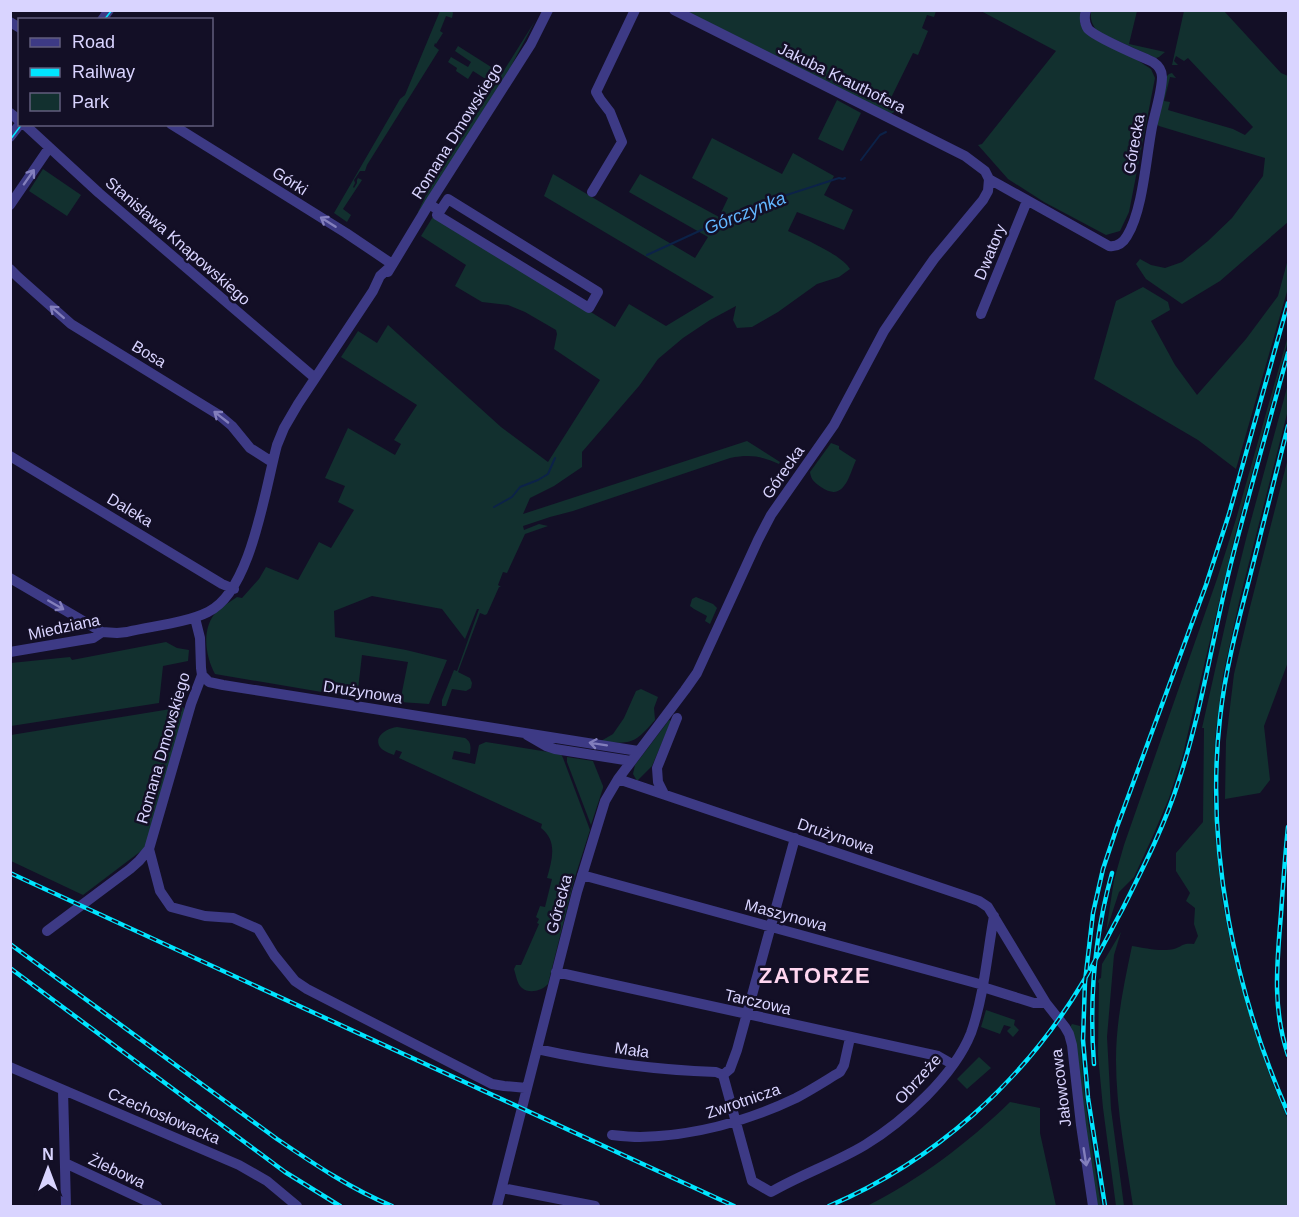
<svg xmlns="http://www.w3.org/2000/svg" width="1299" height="1217" font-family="Arial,sans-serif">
<rect width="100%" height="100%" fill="#130f26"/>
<path fill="#12302f" d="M440,11H452L453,13L452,18L446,16L440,31L443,33L436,44L435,43L434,46L439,50L367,165L365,171H360L354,180L355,183L353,187L354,188L357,183V180L358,178L362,180L343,209L351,215L347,222L334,213L400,99L405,95Z
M683,11H936L934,17L927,15L922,28L928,31L918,55L913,53L889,102L897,106L894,112L891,114Z
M981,11H1081L1080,23L1094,39L1131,56L1151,69L1155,78L1129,212L1120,231L1106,235L1044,202L1008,179L978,145L982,144L1056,51Z
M1091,11H1137L1129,44L1165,52L1159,57L1156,58L1098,32C1092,25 1090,19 1091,11Z
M1184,11H1224L1281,73L1288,76V222L1220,281L1182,304L1146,279L1136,264L1140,259L1151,265L1165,268L1182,262L1208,241L1232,218L1263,176L1265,158L1159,126L1156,123L1167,76L1169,74L1172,73L1176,78L1170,77L1164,101L1170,102L1168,110L1233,129L1245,135L1253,127L1188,58L1184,61L1176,56L1174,61L1178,65H1172Z
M535,21L509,70L419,213L418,212L427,193Z
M458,46L499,72L492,83L473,71L468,79L456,71L457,68L448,62L451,57L468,67L471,62L455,51Z
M837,100L861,113L843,151L818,139Z
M712,138L782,174L793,153L834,176L824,195L853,210L844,230L797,212L788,231C804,239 842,255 850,269L839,277L817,284L778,312L752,327L737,328L733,320L736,306L710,320L683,338L658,359L639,386L582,452V467L554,486L530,498L523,514L747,441L780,462L779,464C760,456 751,454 730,458L573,511L550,517L523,526L524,530L539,524L548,526L525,534L507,573L503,572L498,585L501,587H499L487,614L485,615L480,613L458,672L470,678L472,683L471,688L466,691L452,689L446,706H442V700L454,670L457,671L479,609H477L465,639L442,609L372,596L334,611L335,637L406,650L447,660L429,704L400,702L408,662L362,655L357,698L215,674C205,655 201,628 217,611C223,606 231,601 237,597L242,598L259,579L266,567L298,580L319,542L331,548L354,510L338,502L345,486L325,478L348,428L395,455L401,444L394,440L417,405L341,357L358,331L377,343L388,325L501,427L548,462L600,380L554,349L557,334L556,330L525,312L508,305L482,302L455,286L466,265L421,236L434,215L615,327L629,304L666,326L714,297L544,196L553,174L695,258L708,237L629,192L640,174L719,217L728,198L692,178Z
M43,169L81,195L67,216L29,191Z
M1288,259V288L1236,469L1198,440L1094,379L1116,301L1143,287L1168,302L1170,310L1151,321L1175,365L1197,395L1246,339L1278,296Z
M1288,336V341L1236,531L1182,758L1169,798L1152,838L1134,877L1119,892L1106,932L1114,880L1124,845L1217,579L1236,519Z
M1288,384V410L1240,598L1223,675L1215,738L1213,794L1216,846L1222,900L1233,956L1254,1030L1272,1082L1288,1120V1206H1133C1126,1158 1116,1109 1116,1060C1116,1021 1124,984 1132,946C1144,948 1162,952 1174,949C1184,946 1181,943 1194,944L1198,936L1194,924L1195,908L1186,901L1190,893L1176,871V853L1203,822L1204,728H1202L1231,599L1247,535Z
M831,443L839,446V449L856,460C849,476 844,503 821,487C815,483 811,480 810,472Z
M1288,458V662L1264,726L1270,780L1260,793L1225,799L1226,740L1234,674L1249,611Z
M696,597L713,604L717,608L710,624L705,621L707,616L694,609L690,606L692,599Z
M166,642L177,648L189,650L188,661L163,666L159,703L11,726V663L70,657L72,660Z
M641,689L658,697L654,708L655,720C635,743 632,745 601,741L613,734L624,718L636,691Z
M183,707L186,712L145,848L83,895L11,861V735Z
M669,720L671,721L652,766L637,781L633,774L635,765Z
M397,727L465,738C471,742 471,746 470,754L454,751L452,759L475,764L479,745L486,742L561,754L563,758L590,830L575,877L548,984C542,991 529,994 522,988C517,984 516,975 514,969L516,965H521L539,924L537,923L539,919L536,917L540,906L545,907L552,879L547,878C552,860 558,841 541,828L542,824L399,758L402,752L396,750L394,755C389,753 383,751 380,747C373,736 388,728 397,727Z
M567,757L593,761L603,786V788L591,825L567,762Z
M1121,932L1114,955L1107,1037L1111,1109L1124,1206H1116L1103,1108L1098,1055L1099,983L1098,982L1099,979L1101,978L1102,964Z
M986,1010L1015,1020L1014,1025L1019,1030L1013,1037L1007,1031L1011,1027L1004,1025L1000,1034L981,1027Z
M1072,1024L1080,1026C1081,1087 1092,1146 1101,1206H1096L1070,1027Z
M979,1057L991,1068L967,1089L957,1079Z
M1010,1102L1040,1108V1133L1056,1206H867C919,1180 968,1143 1010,1102Z"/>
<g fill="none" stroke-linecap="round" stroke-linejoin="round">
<path stroke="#0c2248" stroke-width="2" d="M861,160L880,135L886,132
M647,255L756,205L839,178L843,179L845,178
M494,507L512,497L520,487L538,480L548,474L555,458"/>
<path stroke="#3d3a85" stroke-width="10" d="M674,10L965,156L985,171L989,179
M102,20L109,10
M10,22L20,28
M10,113L20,121
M24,124L99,193L315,378
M171,124L346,233L392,264
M10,137L20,124
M989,179L1109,246C1117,247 1123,243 1127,236C1143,210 1146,158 1152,127C1155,113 1162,91 1162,77C1162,70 1159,66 1153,62C1140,56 1096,38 1088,29C1084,23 1084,17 1086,10
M592,192L622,142L610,112L600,99L596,92L635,10
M429,204L440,211L437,215L589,308L598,292L448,199L440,211
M10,205L49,148
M10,269L18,277L71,324L219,415L232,426L250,448L272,462
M388,272L429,204L531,44L548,10
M981,314L1027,201
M10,456L222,584L234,589
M10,578L102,632
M10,652L93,638L102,632L117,633L127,632C152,626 186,623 208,612C251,592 265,489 277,445L284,428L298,404L373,291L380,276L390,267
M202,675L209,682L223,685L638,751
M527,735L546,746L555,749L631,761
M618,779L965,896L979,901L988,907L1046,1003L1065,1027L1069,1034L1072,1045L1081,1125L1093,1206
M664,794L658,782L657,768L677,718
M149,849L160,891L171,907L205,916L233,918L258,929L274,955L295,981L307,989L492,1084L504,1086L527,1088
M582,875L983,985L986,988L1034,1003H1046
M47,931L130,869L139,861L149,849L191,704L202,675L201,668L200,638L195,618
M556,972L938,1056L952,1064
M537,1049C596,1062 655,1070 716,1072L723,1075
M10,1067L239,1165L267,1181L297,1206
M723,1075L752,1181L771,1192C802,1174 835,1163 865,1145C904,1121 954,1076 971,1033C984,996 987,955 994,916
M723,1075L730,1069L737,1050L795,838
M63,1090L66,1206
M612,1135C621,1136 630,1137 640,1137C693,1136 748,1121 796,1098C811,1090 825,1081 840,1072L844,1065L850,1038
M65,1163L157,1206
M502,1188L595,1206
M497,1206L577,892L605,801L618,779L685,690L697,673L758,540L771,515L834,425L884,331L905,300L934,259L983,200L988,191L989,179"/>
<path stroke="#00e5ff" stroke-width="1.5" d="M104,20L112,10
M10,140L22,124"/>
<g stroke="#00e5ff" stroke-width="4.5">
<path id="rail" d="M1288,426C1275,477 1262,529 1249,580C1237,626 1225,671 1220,718C1205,849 1235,993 1288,1113
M1288,827C1285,856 1283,885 1281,914C1277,963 1272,1008 1288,1055
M10,873L734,1206
M10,944L277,1139C314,1164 351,1189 392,1206
M10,968L285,1172L340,1206
M1094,1064C1089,1001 1095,934 1112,873
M829,1206C935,1161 1024,1081 1083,982C1097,958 1109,934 1122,910C1143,868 1165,825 1179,780C1202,710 1213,635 1231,563C1249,493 1269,423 1288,353
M1105,1206L1088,1098L1083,1040L1085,982L1093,913L1103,869L1117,827L1206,585L1229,514L1288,303"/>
</g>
<use href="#rail" stroke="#130f26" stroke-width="2" stroke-dasharray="7" stroke-linecap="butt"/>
</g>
<defs><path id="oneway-shaft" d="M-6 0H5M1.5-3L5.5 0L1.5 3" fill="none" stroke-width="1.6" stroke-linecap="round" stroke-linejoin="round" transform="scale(1.5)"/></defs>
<g stroke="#837fbc">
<use href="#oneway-shaft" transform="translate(29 177) rotate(-55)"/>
<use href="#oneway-shaft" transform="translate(328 222) rotate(-148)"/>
<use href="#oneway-shaft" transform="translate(57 312) rotate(-139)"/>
<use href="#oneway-shaft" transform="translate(221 417) rotate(-142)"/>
<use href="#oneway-shaft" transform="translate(56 605) rotate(30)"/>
<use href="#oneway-shaft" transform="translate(598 744) rotate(-171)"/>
<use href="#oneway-shaft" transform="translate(1085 1157) rotate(81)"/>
</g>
<g text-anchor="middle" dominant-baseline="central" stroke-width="5" stroke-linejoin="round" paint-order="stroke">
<g font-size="16" fill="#d9d4ff" stroke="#130f26">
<text transform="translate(842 78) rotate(26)">Jakuba Krauthofera</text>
<text transform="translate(457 131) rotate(-58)">Romana Dmowskiego</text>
<text transform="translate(1134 144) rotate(-80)">Górecka</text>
<text transform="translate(290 181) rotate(32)">Górki</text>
<text transform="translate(178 241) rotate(41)">Stanisława Knapowskiego</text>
<text transform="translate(990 252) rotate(-68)">Dwatory</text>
<text transform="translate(149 354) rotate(31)">Bosa</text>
<text transform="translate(783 472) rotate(-55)">Górecka</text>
<text transform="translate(130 510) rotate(31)">Daleka</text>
<text transform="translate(64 627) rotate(-12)">Miedziana</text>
<text transform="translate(363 692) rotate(9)">Drużynowa</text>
<text transform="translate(163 748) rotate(-74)">Romana Dmowskiego</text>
<text transform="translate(836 836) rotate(19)">Drużynowa</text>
<text transform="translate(559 904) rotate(-75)">Górecka</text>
<text transform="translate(786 915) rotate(15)">Maszynowa</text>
<text transform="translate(758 1002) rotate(13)">Tarczowa</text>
<text transform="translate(632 1050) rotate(8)">Mała</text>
<text transform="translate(918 1079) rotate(-48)">Obrzeże</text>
<text transform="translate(1061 1088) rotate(-97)">Jałowcowa</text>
<text transform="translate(743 1101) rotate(-19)">Zwrotnicza</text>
<text transform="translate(164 1116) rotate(23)">Czechosłowacka</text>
<text transform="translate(117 1171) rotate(25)">Żlebowa</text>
</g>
<g font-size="18" font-style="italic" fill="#62b6ff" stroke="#130f26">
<text transform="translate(745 213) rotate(-22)">Górczynka</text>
</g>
<g font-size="22" font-weight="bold" letter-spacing="1.5" fill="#ffd6f0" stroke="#130f26">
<text x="815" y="975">ZATORZE</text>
</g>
</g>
<rect width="1299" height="1217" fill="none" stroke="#d9d4ff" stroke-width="24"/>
<rect x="18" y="18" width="195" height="108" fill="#130f26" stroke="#625e7d" stroke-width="1.5"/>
<rect x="30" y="38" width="30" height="9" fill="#3d3a85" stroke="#625e7d" stroke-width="1.5"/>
<text x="72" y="48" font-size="18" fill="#d9d4ff">Road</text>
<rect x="30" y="68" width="30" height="9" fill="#00e5ff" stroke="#625e7d" stroke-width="1.5"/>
<text x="72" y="78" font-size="18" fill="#d9d4ff">Railway</text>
<rect x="30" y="93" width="30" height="18" fill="#12302f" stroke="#625e7d" stroke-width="1.5"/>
<text x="72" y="108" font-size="18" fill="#d9d4ff">Park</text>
<g transform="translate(48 1169)" stroke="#130f26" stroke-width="4.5" paint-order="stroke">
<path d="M0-4.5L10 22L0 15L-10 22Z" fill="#d9d4ff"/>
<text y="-9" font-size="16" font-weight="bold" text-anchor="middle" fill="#d9d4ff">N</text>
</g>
</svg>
